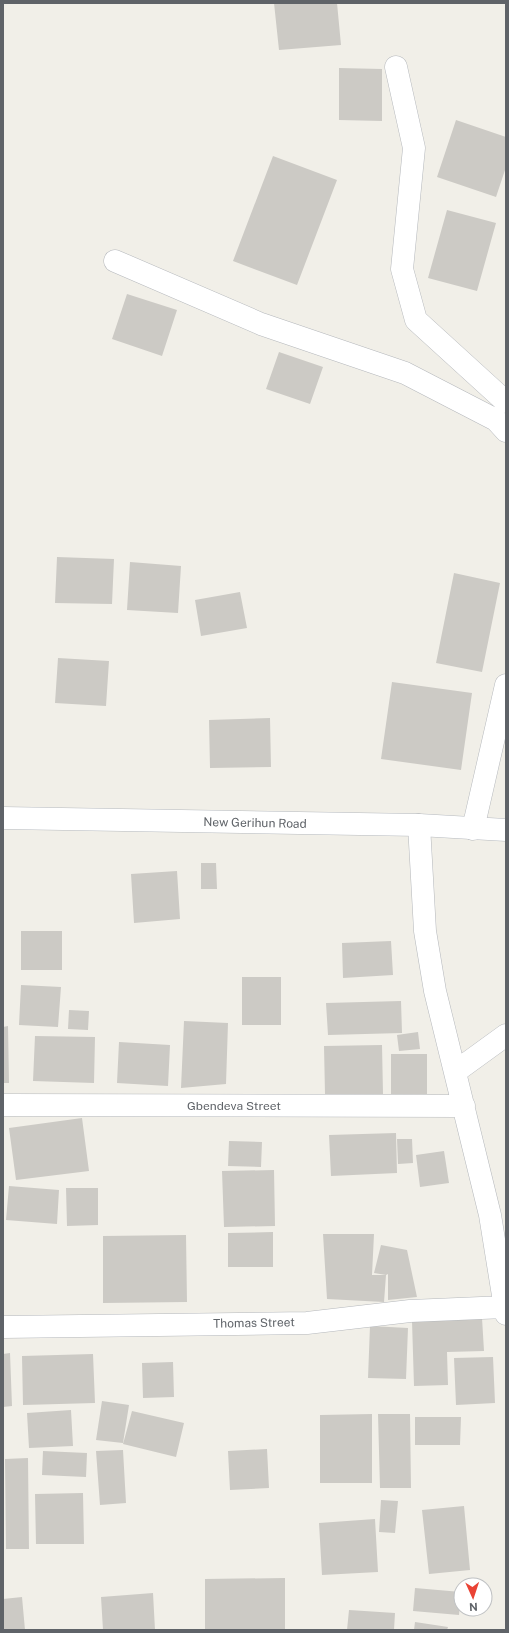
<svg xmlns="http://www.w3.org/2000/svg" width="509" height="1633" font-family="'Public Sans',sans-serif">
<rect width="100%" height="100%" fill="#f1efe8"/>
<path fill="#cccac5" d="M274,3H337L341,45L279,50Z
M339,68L382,69V121L339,120Z
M456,120L506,137V167L496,197L437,177Z
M273,156L337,180L297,285L233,261Z
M447,210L496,223L477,291L428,278Z
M127,294L177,310L162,356L112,339Z
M279,352L323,367L310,404L266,389Z
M57,557L114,559L112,604L55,603Z
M130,562L181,566L178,613L127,610Z
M454,573L500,583L482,672L436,663Z
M240,592L247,628L201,636L195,600Z
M58,658L109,661L106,706L55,703Z
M392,682L472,693L461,770L381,759Z
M270,718L271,767L210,768L209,720Z
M201,863H216L217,889H201Z
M177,871L180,919L134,923L131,874Z
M21,931H62V970H21Z
M391,941L393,975L343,978L342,943Z
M242,977H281V1025H242Z
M21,985L61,987L58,1027L19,1025Z
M401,1001L402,1033L328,1035L326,1003Z
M69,1010L89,1011L88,1030L68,1029Z
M184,1021L228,1023L226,1084L181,1088Z
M8,1026L9,1083H3V1027Z
M418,1032L420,1049L399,1051L397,1035Z
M35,1036L95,1037L94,1083L33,1081Z
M119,1042L170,1045L168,1086L117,1083Z
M382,1045L383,1094H325L324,1046Z
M391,1054H427V1094H391Z
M82,1118L89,1171L16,1180L9,1128Z
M396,1133L397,1173L331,1176L329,1135Z
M397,1139H412L413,1163L398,1164Z
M229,1141L262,1142L261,1167L228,1166Z
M444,1151L449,1183L420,1187L416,1155Z
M274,1170L275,1226L224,1227L222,1171Z
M9,1186L59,1190L57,1224L6,1220Z
M66,1188H98V1225L67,1226Z
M273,1232V1267H228V1233Z
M323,1234H374L372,1275H386L374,1273L381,1245L407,1250L417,1297L388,1300V1274L386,1275L384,1302L327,1299Z
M186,1235L187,1302L103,1303V1236Z
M482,1318L484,1351L447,1352L448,1385L414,1386L412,1321Z
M370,1326L408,1328L406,1379L368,1378Z
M10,1353L12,1406L3,1407V1354Z
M93,1354L95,1403L23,1405L22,1356Z
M493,1357L495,1403L456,1405L454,1358Z
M173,1362L174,1397L143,1398L142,1363Z
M102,1401L129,1405L123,1443L96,1440Z
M71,1410L73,1446L29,1448L27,1413Z
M132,1411L184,1423L176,1457L123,1444Z
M372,1414V1483H320V1415Z
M378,1414H410L411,1488H380Z
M415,1417H461L460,1445H415Z
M267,1449L269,1488L230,1490L228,1451Z
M123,1450L126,1503L100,1505L96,1451Z
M43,1451L87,1453L86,1477L42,1475Z
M28,1458L29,1549H6L5,1459Z
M83,1493L84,1544H36L35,1494Z
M381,1500L398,1501L395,1533L379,1532Z
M464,1506L470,1570L429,1574L422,1510Z
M375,1519L378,1572L322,1575L319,1523Z
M285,1578V1630H205V1579Z
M415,1588L461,1592L459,1615L413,1611Z
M153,1593L155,1630H103L101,1597Z
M22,1597L25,1630H3V1599Z
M349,1610L395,1613L394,1630H347Z
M415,1622L448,1627L447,1630H414Z"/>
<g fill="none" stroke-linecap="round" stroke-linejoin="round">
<g stroke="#b5b8bc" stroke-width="23">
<path id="street" d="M396,67L414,148L402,269L416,320L506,402
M115,261L261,324L405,373L496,420L506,431
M419,825L425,931L435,991L490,1215L506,1314
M473,829L506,685
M455,1072L506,1035
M3,1105L464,1106
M3,1327L307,1323L410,1311L505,1307"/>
</g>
<g stroke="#b6babf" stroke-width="23">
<path id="secondary" d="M3,818L419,825L506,830"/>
</g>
<use href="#street" stroke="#fff" stroke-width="22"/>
<use href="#secondary" stroke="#fff" stroke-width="22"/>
</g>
<g text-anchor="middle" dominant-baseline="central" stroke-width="3.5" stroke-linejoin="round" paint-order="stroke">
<g font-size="12" fill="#5f6368" stroke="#fff">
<text transform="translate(255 823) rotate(1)">New Gerihun Road</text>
<text x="234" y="1106">Gbendeva Street</text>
<text transform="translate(254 1323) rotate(-1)">Thomas Street</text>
</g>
</g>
<rect width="509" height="1633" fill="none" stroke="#5f6368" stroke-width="8"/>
<g transform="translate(473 1597) rotate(177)"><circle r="19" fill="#ffffff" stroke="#bfc1c3"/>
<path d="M0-3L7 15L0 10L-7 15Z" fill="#ea4335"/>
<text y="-6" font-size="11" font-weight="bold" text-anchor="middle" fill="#5f6368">N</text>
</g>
</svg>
